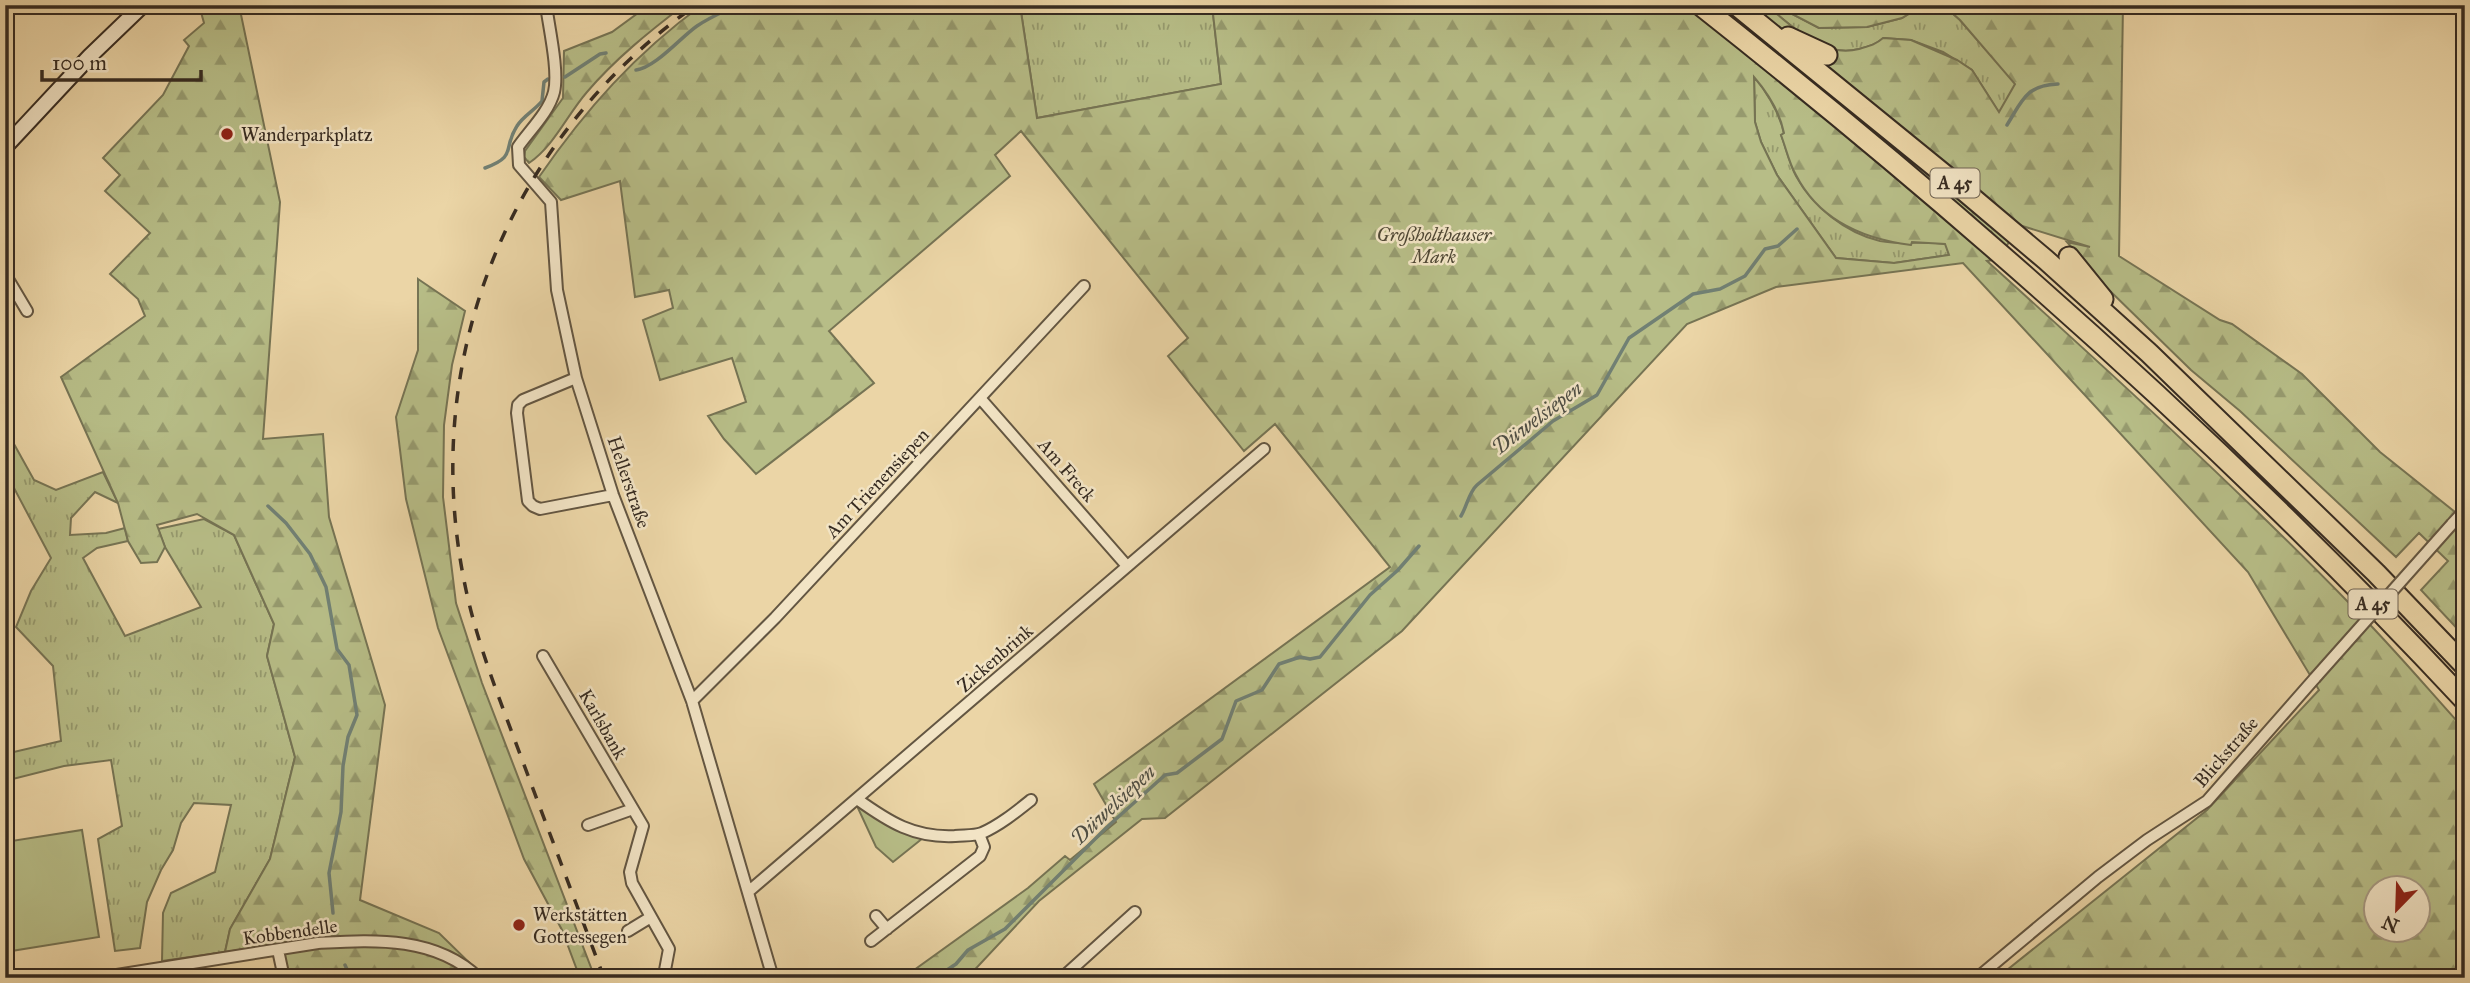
<svg xmlns="http://www.w3.org/2000/svg" width="2470" height="983" font-family="'IM FELL Great Primer',serif">
<defs>
<pattern id="grass-tufts" width="24" height="20" patternUnits="userSpaceOnUse" patternTransform="scale(1.75)"><rect width="24" height="20" fill="#b7bd87"/><path d="M3 7l-1-3M5 7V3M7 7l1-3M15 17l-1-3M17 17v-4M19 17l1-3" fill="none" stroke="#969a6e"/></pattern>
<pattern id="forest-firs" width="22" height="20" patternUnits="userSpaceOnUse" patternTransform="scale(1.75)"><rect width="22" height="20" fill="#b7bd87"/><path d="M5 1l3.5 6h-7zM16 11l3.5 6h-7z" fill="#969a6e"/></pattern>
</defs>
<rect width="100%" height="100%" fill="#ebd5a6"/>
<filter id="stains"><feTurbulence type="fractalNoise" baseFrequency=".00286" numOctaves="4"/><feColorMatrix values="0 0 0 0 .2 0 0 0 0 .09 0 0 0 0 .02 0 0 0 .5 -.17"/></filter>
<radialGradient id="worn" r=".72"><stop offset=".6" stop-color="#630" stop-opacity="0"/><stop offset="1" stop-color="#630" stop-opacity=".3"/></radialGradient>
<path fill="url(#grass-tufts)" stroke="#767454" stroke-width="2" d="M1020,5H1212L1221,84L1037,118Z
M1923,5H1943L1960,20L2016,84L1999,113L1972,70L1943,52L1911,40L1884,38C1875,45 1869,46 1859,49C1824,58 1796,29 1770,9L1779,7L1819,28L1867,27L1902,18Z
M1754,76C1767,93 1780,113 1784,134L1781,135C1786,148 1789,163 1796,176C1813,207 1846,233 1880,241C1901,245 1924,241 1946,244L1949,255L1894,263L1836,258L1777,175L1761,142L1755,122Z
M5,444H14L34,480L56,490L103,472L118,503L95,492L71,518L70,535L106,533L125,528L128,541L97,548L83,558L125,636L201,607L165,547L158,529L204,519L234,535L274,624L267,656L295,757L270,859L230,929L225,952L162,961L163,913L171,893L215,872L231,805L194,803L181,823L173,850L161,870L147,902L140,948L115,951L98,839L122,826L111,760L64,766L5,781V754L61,741L53,666L16,627L31,591L51,558L5,471Z"/>
<path fill="url(#forest-firs)" stroke="#767454" stroke-width="2" fill-rule="evenodd" d="M199,5H239L280,202L263,439L323,434L329,517L385,705L360,900L439,933L485,978H287L279,944L225,952L230,929L270,859L295,757L267,656L274,624L234,535L197,514L157,525L165,547L157,562L141,563L128,541L118,503L61,377L145,316L138,299L110,274L150,233L105,191L120,175L103,158L163,95L189,46L184,40L204,23Z
M649,5H684C650,31 615,59 587,92C567,115 554,146 529,163L524,157L525,151L563,98L564,51L612,32Z
M702,5H1020L1037,118L1221,84L1212,5H1923L1902,18L1867,27L1819,28L1779,7L1771,9C1796,30 1824,58 1859,49C1869,46 1875,45 1883,38L1911,40L1957,60L1972,70L1999,112L2015,84L1960,20L1943,5H2123L2119,256L2220,320L2232,324L2302,374L2380,452L2465,520V637L2421,590L2448,561L2419,533L2396,557L2240,411L2191,370L2106,287L2067,242L2090,247L2019,225L1999,259L1987,261C2111,373 2234,485 2350,604C2390,644 2427,688 2465,730V978H1997L2207,810L2319,690L2248,572L1963,263L1776,287L1687,324L1402,631L1165,818L1142,819L1039,901L967,978H903L1028,888L1065,856L1070,860L1116,822L1094,784L1390,567L1275,424L1244,451L1168,356L1188,338L1021,131L995,155L1010,176L829,331L874,383L756,474L724,439L708,416L746,402L732,358L660,380L643,320L673,308L669,290L635,297L620,181L561,200L539,177C586,109 635,54 702,5ZM1754,77C1767,92 1780,113 1784,133L1781,135C1786,148 1789,163 1796,175C1819,220 1863,239 1911,245L1912,242L1945,244L1949,255L1894,263L1836,258L1777,175L1761,142L1755,122ZM2376,888H2418V930H2376Z
M418,279L465,311L452,365L444,425L443,497L456,603L482,683L595,978H580L562,930L524,859L438,628L406,499L396,417L418,350Z"/>
<path fill="#b7bd87" stroke="#767454" stroke-width="2" d="M859,805L923,838L893,862L876,847L857,806Z
M82,830L99,937L5,952V842Z"/>
<g fill="none" stroke-linecap="round" stroke-linejoin="round">
<path stroke="#718074" stroke-width="3.5" d="M636,70C655,68 681,37 697,26C710,17 723,12 737,5
M565,77L600,54L606,53
M2007,125C2022,101 2026,85 2058,84
M485,168C518,156 502,149 517,126C523,116 535,110 542,101L544,82L548,79
M268,506L286,523L310,554L326,587L337,649L349,665L357,715L348,737L343,766L341,812L329,873L333,913
M1461,516C1467,506 1469,492 1477,485L1553,421L1597,395L1629,338L1693,294L1720,289L1745,276L1765,249L1778,246L1797,229
M345,965L351,978
M935,978L956,964L968,950L1005,929L1107,827L1165,775L1177,773L1222,739L1236,701L1262,690L1279,664L1300,657L1310,659L1320,657L1370,595L1398,570L1419,546"/>
<g stroke="#635642" stroke-width="14">
<path id="street" d="M546,5C549,28 559,71 554,92C549,112 529,131 518,147L519,165L551,202L557,290L576,378L613,495L692,701L773,978
M5,274L27,311
M576,378L523,400L518,405L517,413L528,501L533,506L540,509L613,495
M980,398L1127,566
M2452,524L2465,510
M543,656L643,826L630,872L632,883L669,949L665,970L669,978
M692,701L775,618L1084,286
M857,799C889,822 914,838 955,836C964,835 974,836 982,833C1000,825 1016,812 1031,800
M588,825L633,809
M748,892L1264,449
M876,916L887,929
M628,931L651,917
M871,941L980,856L984,847L979,834
M278,950L284,978
M98,978L318,943C375,940 435,936 479,978
M1062,978L1135,912
M1977,978L2098,877L2147,840L2207,801L2315,678"/>
</g>
<g stroke="#362b21" stroke-width="18">
<path id="secondary" d="M5,147L90,56L143,5"/>
</g>
<g stroke="#362b21" stroke-width="23">
<path id="highway" d="M1700,5C1971,219 2229,448 2465,701
M1736,5L1956,184L2046,260L2149,353L2376,573L2465,666
M1788,37L1827,55
M2069,257L2103,299"/>
</g>
<use href="#street" stroke="#f2e4c5" stroke-width="10"/>
<use href="#secondary" stroke="#f2e4c5" stroke-width="14"/>
<use href="#highway" stroke="#ebd5a6" stroke-width="19"/>
<path stroke="#362b21" stroke-width="3.5" stroke-dasharray="12 12" stroke-linecap="butt" d="M604,978C576,903 548,829 520,754C500,700 478,646 466,590C417,363 507,139 696,5"/>
<g stroke="#635642" stroke-width="14" stroke-linecap="butt">
<path id="street-bridge" d="M2315,678L2452,524"/>
</g>
<use href="#street-bridge" stroke="#f2e4c5" stroke-width="10"/>
</g>
<g fill="#8f2418" stroke="#f2e4c5" stroke-width="2.5">
<circle cx="227" cy="134" r="7"/>
<circle cx="519" cy="925" r="7"/>
</g>
<g text-anchor="middle" dominant-baseline="central" stroke-width="5" stroke-linejoin="round" paint-order="stroke">
<g fill="#f2e4c5" stroke="#6e6252" stroke-width="2">
<rect x="1930.5" y="168.5" width="49" height="29" rx="5"/>
<rect x="2348.5" y="589.5" width="49" height="29" rx="5"/>
</g>
<g font-size="18" font-weight="bold" fill="#362b21">
<text x="1955" y="183">A 45</text>
<text x="2373" y="604">A 45</text>
</g>
<g font-size="19" fill="#362b21" stroke="#f2e4c5" text-anchor="start">
<text x="241" y="134">Wanderparkplatz</text>
<text x="533" y="914">Werkstätten<tspan x="533" dy="22">Gottessegen</tspan></text>
</g>
<g font-size="19" font-style="italic" fill="#504835" stroke="#f2e4c5">
<text x="1434" y="234">Großholthauser<tspan x="1434" dy="22">Mark</tspan></text>
</g>
<g font-size="19" fill="#362b21" stroke="#f2e4c5">
<text transform="translate(1067 470) rotate(49)">Am Freck</text>
<text transform="translate(629 482) rotate(71)">Hellerstraße</text>
<text transform="translate(877 483) rotate(-47)">Am Trienensiepen</text>
<text transform="translate(995 658) rotate(-41)">Zickenbrink</text>
<text transform="translate(603 724) rotate(60)">Karlsbank</text>
<text transform="translate(2226 752) rotate(-49)">Blickstraße</text>
<text transform="translate(290 932) rotate(-8)">Kobbendelle</text>
</g>
<g font-size="21" font-style="italic" fill="#4e4e44" stroke="#f2e4c5">
<text transform="translate(1537 418) rotate(-37)">Düwelsiepen</text>
<text transform="translate(1113 805) rotate(-43)">Düwelsiepen</text>
</g>
</g>
<rect width="2470" height="983" fill="none" stroke="#ebd5a6" stroke-width="28"/>
<rect x="7" y="7" width="2456" height="969" fill="none" stroke="#362b21" stroke-width="3.5"/>
<rect x="14" y="14" width="2442" height="955" fill="none" stroke="#362b21" stroke-width="2"/>
<g transform="translate(2397 909) rotate(203)"><circle r="33" fill="#f2e4c5" stroke="#a79a83" stroke-width="2"/>
<path d="M0-5L12 26L0 18L-12 26Z" fill="#8f2418"/>
<text y="-10" font-size="19" font-weight="bold" text-anchor="middle" fill="#362b21">N</text>
</g>
<path d="M42 70v10h159v-10" fill="none" stroke="#362b21" stroke-width="3.5"/>
<text x="52" y="70" font-size="21" fill="#362b21" stroke="#f2e4c5" stroke-width="5" paint-order="stroke">100 m</text>
<rect width="100%" height="100%" filter="url(#stains)"/>
<rect width="100%" height="100%" fill="url(#worn)"/>
</svg>
